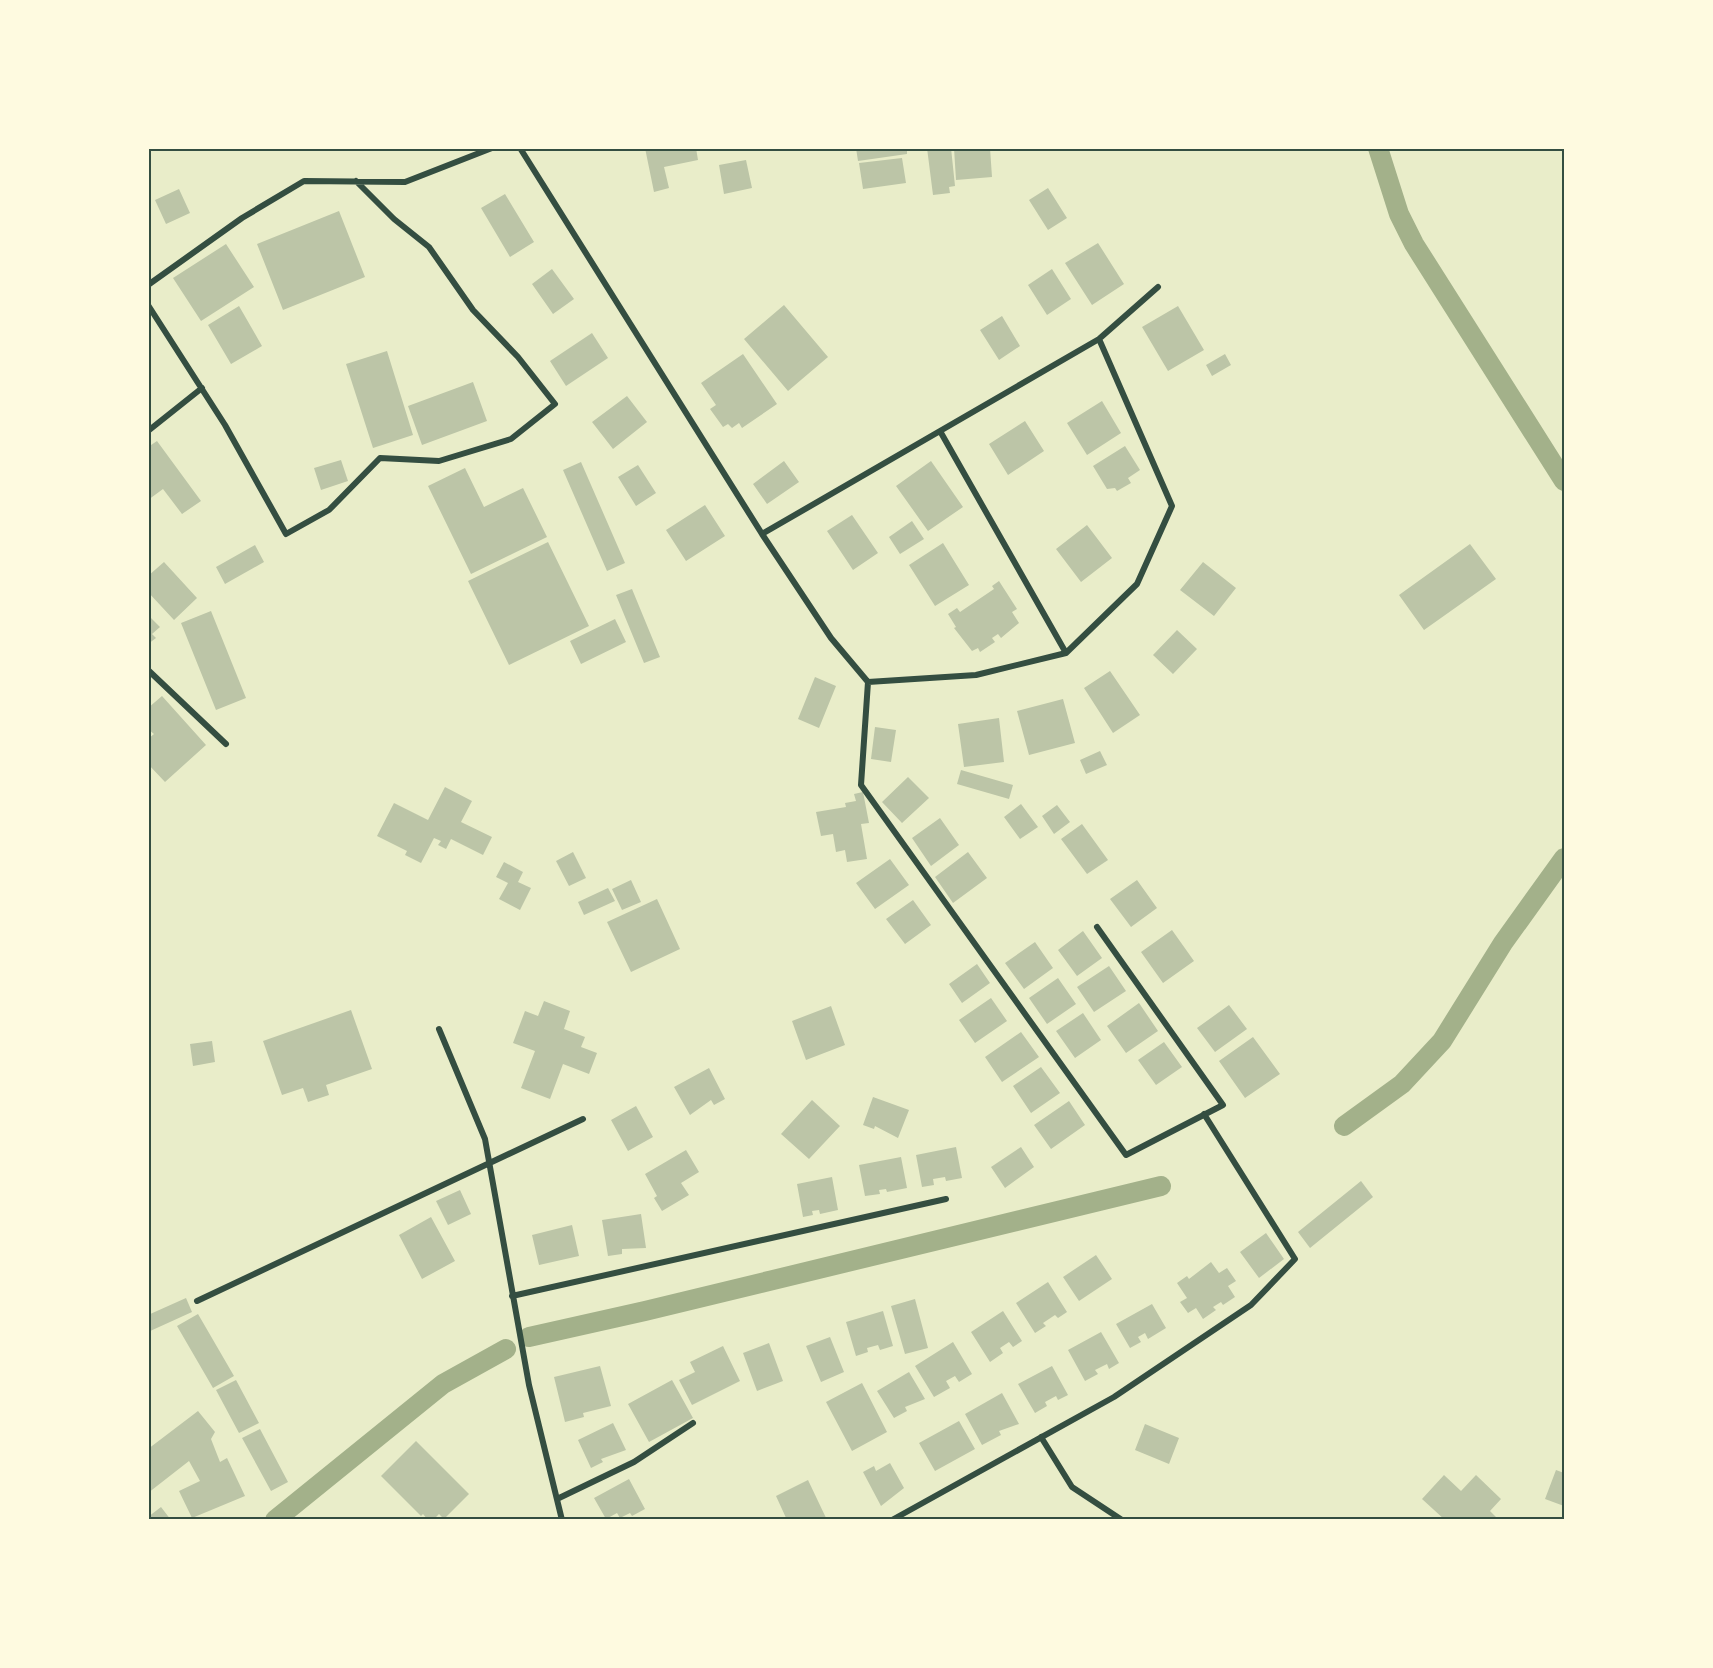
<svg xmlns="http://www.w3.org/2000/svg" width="1713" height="1668" font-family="Arial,sans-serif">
<rect width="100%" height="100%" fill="#e9edc9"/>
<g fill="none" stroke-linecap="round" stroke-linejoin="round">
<path stroke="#a3b18a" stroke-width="20" d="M1378,148L1399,214L1414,244L1564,481
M1344,1126L1402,1084L1442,1041L1503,943L1564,858
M529,1337L645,1311L1161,1186
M275,1520L443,1384L506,1349"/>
</g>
<path fill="#bcc5a7" d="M645,148H696L698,160L664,167L669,188L654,192Z
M856,148H907V154L858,161Z
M927,148H951L955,186L949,187L950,193L933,195Z
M954,148H990L992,177L956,180Z
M902,158L906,183L863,189L859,163Z
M746,160L752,188L724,194L719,165Z
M1048,188L1067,218L1048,230L1029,200Z
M179,189L190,213L166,224L155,200Z
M505,194L534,242L510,257L481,208Z
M339,211L365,277L283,310L257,244Z
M1098,243L1124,284L1092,305L1065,263Z
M226,244L254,287L201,321L173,278Z
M552,269L574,299L553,314L532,284Z
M1052,269L1071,299L1047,315L1028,285Z
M784,305L828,357L788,391L744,339Z
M239,306L262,346L231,364L208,325Z
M1178,306L1204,350L1168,371L1142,327Z
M1002,316L1020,346L999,360L980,330Z
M592,333L608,358L566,386L550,361Z
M387,351L413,435L373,448L346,364Z
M743,354L777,404L742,428L739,423L732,428L728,424L723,427L710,409L716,405L701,383Z
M1225,354L1231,365L1212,376L1206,365Z
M473,382L487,421L422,445L408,406Z
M627,396L647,422L613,449L592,422Z
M1102,401L1121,433L1087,455L1067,423Z
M1025,421L1044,451L1008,475L989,444Z
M157,441L201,501L182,514L163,489L148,500V447Z
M1125,446L1140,470L1128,478L1131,483L1117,491L1115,488L1107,489L1093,466Z
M341,460L348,481L321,490L314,468Z
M784,461L799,482L767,504L753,484Z
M931,461L963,507L928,531L896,486Z
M581,462L625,563L607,571L563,470Z
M638,465L656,493L636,506L618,477Z
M465,468L484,507L523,488L547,537L471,574L428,486Z
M705,505L725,536L686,561L666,530Z
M852,515L878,553L853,570L827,531Z
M912,521L924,539L900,554L889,537Z
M1087,525L1112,558L1081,582L1056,549Z
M548,542L589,626L509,665L468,581Z
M943,543L969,585L935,606L909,565Z
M1470,544L1496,579L1424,630L1399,595Z
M255,545L264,562L225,584L216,567Z
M164,562L197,598L174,620L148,592V576Z
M1203,562L1236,588L1214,616L1180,590Z
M999,581L1017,609L1012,612L1019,623L1001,638L998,634L992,638L995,642L980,652L978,648L972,651L954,628L956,627L948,614L957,608L960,612L994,589L992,586Z
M632,589L660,657L644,663L616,595Z
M211,611L246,698L216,710L181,623Z
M148,615L160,627L152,634L156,638L148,644Z
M615,619L626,642L581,664L570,641Z
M1177,630L1197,649L1173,674L1153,655Z
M1110,671L1140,715L1113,733L1084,688Z
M815,677L836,686L819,728L798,719Z
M162,696L206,745L165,782L148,764V739L154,734L148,729V708Z
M1063,699L1075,743L1029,755L1017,711Z
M999,718L1004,762L964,767L958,724Z
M875,727L896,730L891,762L871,759Z
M1100,751L1107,765L1086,774L1080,760Z
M961,770L1013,785L1009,799L957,784Z
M908,777L929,798L902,823L882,802Z
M445,787L472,801L461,822L492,837L483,855L451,839L446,849L438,845L441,841L434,838L421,863L405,855L407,851L377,836L394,803L428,820Z
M863,792L869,823L861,824L867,859L847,862L845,850L836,852L833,834L821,836L816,812L846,807L845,803L856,801L854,794Z
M1021,804L1038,827L1020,839L1004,817Z
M1057,805L1070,822L1054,834L1042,816Z
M940,818L959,845L931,866L912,838Z
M1082,824L1108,860L1087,874L1061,839Z
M573,852L586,878L569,886L556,861Z
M968,852L987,878L953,903L935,877Z
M890,859L909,885L875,909L856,883Z
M504,862L523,872L518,882L531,888L520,910L499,899L508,883L496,877Z
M631,880L641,902L622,910L612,889Z
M1137,880L1157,908L1131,927L1110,899Z
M608,888L615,901L584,915L578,902Z
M657,899L680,949L631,972L607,922Z
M913,900L931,925L905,944L886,919Z
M1172,930L1194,961L1163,983L1141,952Z
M1083,931L1102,958L1077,976L1058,950Z
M1035,942L1053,968L1024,989L1005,963Z
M977,964L990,983L962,1003L949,984Z
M1109,966L1126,991L1094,1012L1077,987Z
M1058,978L1076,1004L1047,1024L1029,998Z
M991,998L1007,1021L975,1043L959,1020Z
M544,1001L570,1011L564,1029L585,1037L581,1047L597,1053L589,1074L563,1064L550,1099L521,1088L535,1051L513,1043L525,1011L538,1016Z
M1139,1003L1158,1031L1126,1053L1107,1026Z
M1229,1005L1247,1029L1215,1052L1197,1028Z
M831,1006L845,1045L806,1060L792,1021Z
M351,1010L372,1069L326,1085L329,1095L308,1102L303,1088L282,1095L263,1041Z
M1083,1013L1101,1040L1075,1058L1056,1031Z
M1021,1032L1039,1057L1002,1082L985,1057Z
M1253,1037L1280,1074L1245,1098L1219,1061Z
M212,1041L215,1062L193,1066L190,1044Z
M1164,1042L1182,1067L1156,1085L1138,1060Z
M1041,1067L1060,1093L1031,1113L1013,1086Z
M709,1068L725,1099L714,1105L711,1100L690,1115L674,1087Z
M873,1097L909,1110L898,1138L875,1126L874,1129L863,1125Z
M812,1100L840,1126L809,1159L781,1134Z
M1069,1101L1085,1125L1051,1149L1034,1125Z
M636,1106L653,1137L628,1151L611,1120Z
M956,1147L962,1178L946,1181L945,1177L933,1179L934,1185L922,1187L916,1155Z
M1021,1147L1034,1167L1005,1188L991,1167Z
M686,1150L699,1172L681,1183L689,1195L662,1211L654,1198L657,1196L645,1174Z
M901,1157L907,1188L887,1192L886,1189L879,1190L880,1194L865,1196L859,1165Z
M832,1177L838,1210L820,1214L819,1210L812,1211L813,1215L803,1217L797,1184Z
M1361,1181L1373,1197L1310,1248L1298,1232Z
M460,1190L471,1214L448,1225L436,1201Z
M641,1214L646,1248L622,1249V1254L608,1256L602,1220Z
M431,1217L455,1261L422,1279L399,1235Z
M572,1225L579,1256L539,1265L532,1235Z
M1266,1233L1284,1259L1259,1278L1240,1252Z
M1096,1255L1112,1279L1079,1301L1063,1277Z
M1211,1262L1219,1273L1227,1268L1236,1281L1228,1286L1235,1297L1223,1305L1221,1302L1213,1307L1216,1310L1203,1319L1196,1308L1188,1313L1180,1302L1187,1298L1177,1283L1187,1276L1189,1279Z
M1048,1282L1067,1312L1058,1318L1055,1315L1043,1323L1046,1326L1035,1333L1016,1303Z
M186,1298L192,1312L148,1332V1315Z
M915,1299L928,1348L905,1354L891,1306Z
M1152,1304L1166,1328L1148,1339L1145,1333L1138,1337L1141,1342L1130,1348L1116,1324Z
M883,1311L893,1346L880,1350L878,1345L867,1348L868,1352L856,1356L846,1322Z
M1003,1311L1022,1341L1013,1347L1009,1342L1000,1348L1003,1353L990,1362L971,1332Z
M198,1314L234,1376L213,1388L177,1326Z
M1101,1332L1119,1363L1109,1369L1107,1364L1095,1370L1098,1374L1085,1381L1068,1350Z
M830,1337L844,1372L821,1382L806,1346Z
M953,1342L972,1374L959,1382L955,1376L946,1381L950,1388L934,1397L915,1366Z
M769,1343L783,1381L757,1391L743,1353Z
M723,1346L740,1381L692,1405L679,1380L695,1372L690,1362Z
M600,1366L611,1406L583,1413L584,1417L565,1422L554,1377Z
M1052,1366L1068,1395L1058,1400L1056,1396L1045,1402L1047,1406L1035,1413L1018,1384Z
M909,1372L925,1399L905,1407L907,1411L894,1418L877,1391Z
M236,1380L259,1423L239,1433L216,1390Z
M672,1380L693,1418L649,1442L628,1404Z
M862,1383L887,1432L852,1451L826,1402Z
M1002,1393L1019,1424L999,1431L1001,1435L982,1445L965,1414Z
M198,1411L215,1432L211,1439L220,1462L227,1458L245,1496L192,1518L179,1491L200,1481L189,1461L148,1493V1449Z
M959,1421L975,1449L935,1471L919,1443Z
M613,1423L626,1450L601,1459L603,1462L591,1468L578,1440Z
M1145,1424L1179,1438L1169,1464L1135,1450Z
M260,1429L288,1482L271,1491L242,1438Z
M416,1441L469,1494L444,1519L439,1514L433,1520H428L423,1514L421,1516L381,1476Z
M890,1463L904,1488L881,1506L863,1472L874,1466L876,1471Z
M1556,1470L1564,1473V1506L1545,1499Z
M1444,1475L1461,1491L1476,1475L1501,1499L1490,1511L1499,1520H1445L1422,1499Z
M629,1479L645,1509L632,1516L630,1513L620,1518L617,1513L606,1519L594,1498Z
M808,1480L827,1520H787L776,1496Z
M161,1507L171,1520H148V1517Z"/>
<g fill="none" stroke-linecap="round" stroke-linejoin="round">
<path stroke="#344e41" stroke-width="6" d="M520,148L762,534L831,638L868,682L976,675L1066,653L1137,584L1172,506L1099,339
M148,285L242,218L304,181L405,182L492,148
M148,305L225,425L286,534L329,510L380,458L439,461L511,439L555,404L518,357L473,310L429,247L394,219L356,181
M148,431L202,388
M940,431L1066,653
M762,534L1099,339L1158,287
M148,670L226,744
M868,682L861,785L1126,1155L1223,1105L1097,927
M439,1029L485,1139L529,1385L562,1520
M512,1296L946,1199
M197,1301L583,1119
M1041,1437L1072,1487L1122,1520
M557,1499L634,1462L693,1423
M892,1520L1114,1397L1251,1305L1295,1259L1204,1114"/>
</g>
<rect width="1713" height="1668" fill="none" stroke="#fefae0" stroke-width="300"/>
<rect x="150" y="150" width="1413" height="1368" fill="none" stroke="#344e41" stroke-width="2"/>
</svg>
